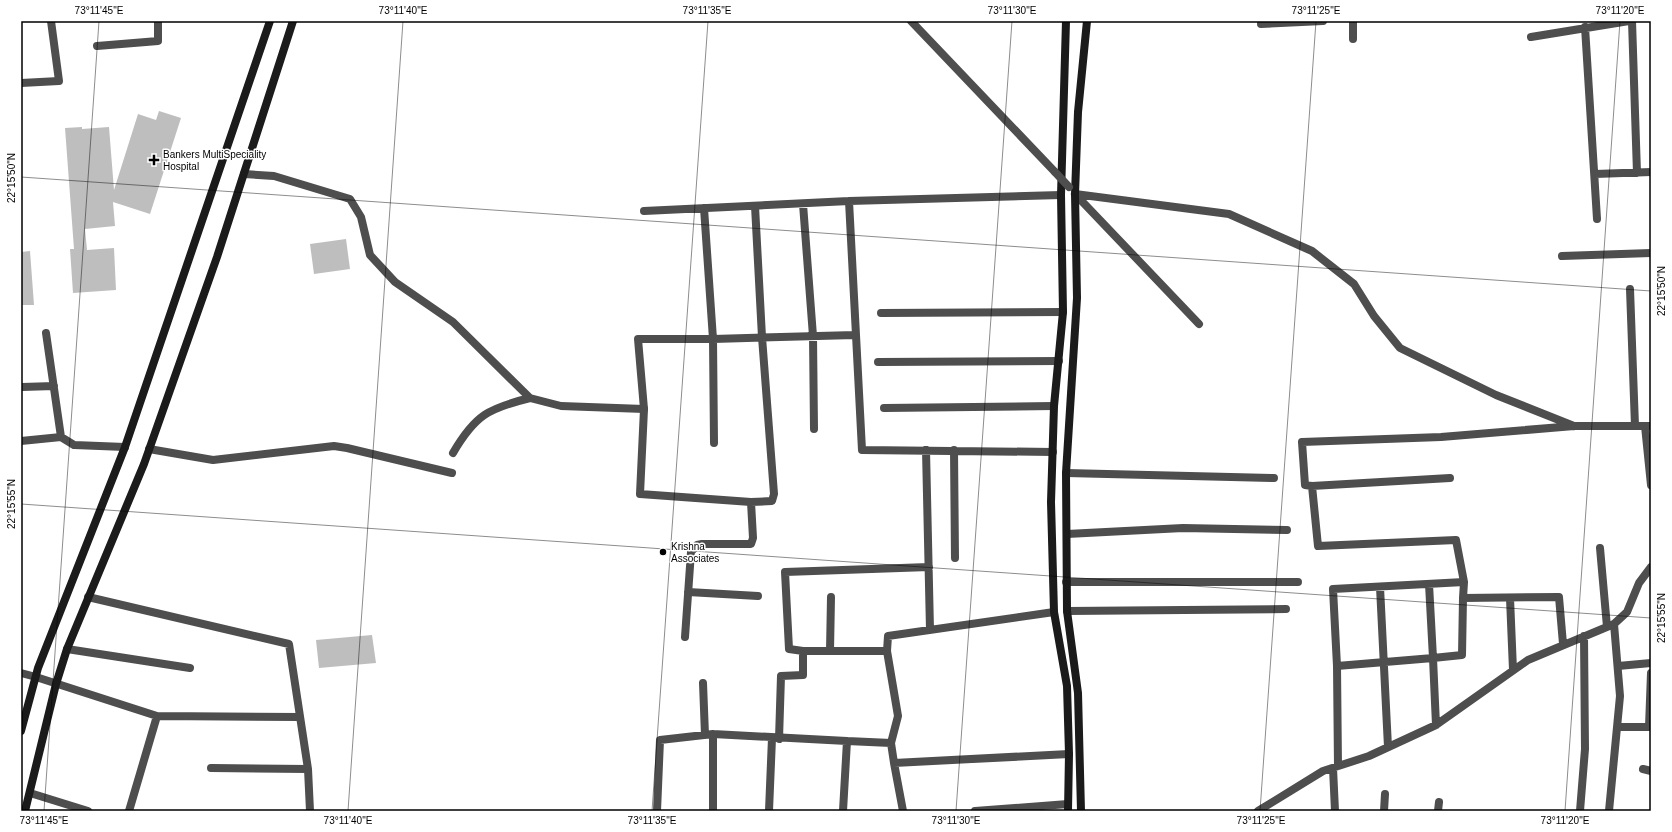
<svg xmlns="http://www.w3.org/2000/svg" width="1672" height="832" font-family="Arial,sans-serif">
<rect width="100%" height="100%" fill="#fff"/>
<path fill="#bebebe" d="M159,111L181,118L150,214L113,202L115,226L85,229L87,250L114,248L116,290L73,293L70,249H74L65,128L82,127V129L109,127L114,190L138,114L156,120Z
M346,239L350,269L314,274L310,244Z
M30,251L34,305H21V252Z
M372,635L376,663L319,668L316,640Z"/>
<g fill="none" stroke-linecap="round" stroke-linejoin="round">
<path stroke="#4e4e4e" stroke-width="8" d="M244,174L274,176L350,199L361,217L370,255L395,282L453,322L530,398L561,406L644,409
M149,449L213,460L334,446L347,448L452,473
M453,453C475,415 489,408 530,398"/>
<path stroke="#4e4e4e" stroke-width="8" d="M911,21L1055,172
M1353,21V39
M1632,21L1637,173
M1261,24L1323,21
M1585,27L1597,219
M1531,37L1629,21
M97,46L158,41V21
M21,83L59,81L51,21
M1595,174L1651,172
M1075,194L1229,214L1312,251L1354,284L1374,316L1400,348L1496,395L1574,426
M1075,194L1199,324
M849,201L862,450L1053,452
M803,204L813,336L814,429
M704,208L713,339L855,335
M644,211L849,201L1061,195
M1562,256L1651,253
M1630,289L1635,426
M881,313L1063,312
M46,333L61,437L74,445L125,447
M878,362L1059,361
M22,387L54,386
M884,408L1054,406
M1645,426L1651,485
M21,441L61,437
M714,443L713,339H638L644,409L640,494L751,502L772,501L774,494L762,337L755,206
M926,450L930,630
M954,450L955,558
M1066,473L1274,478
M1450,478L1312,486L1318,546L1456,540L1464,582
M1312,486L1305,485L1302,442L1441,437L1574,426H1651
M1067,534L1183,528L1287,530
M1600,548L1607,627
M1066,582H1298
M1429,584L1433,658L1462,655L1463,598L1559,597L1563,644
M1380,587L1388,747
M688,592L758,596
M88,597L289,644L308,769L310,811
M1510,598L1513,670
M1067,611L1286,609
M685,637L691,552L697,545L702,544H751L753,538L751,502
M67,649L190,668
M803,651L789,649L785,572L929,567
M830,651L831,597
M887,651L898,716L891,743
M1337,666L1333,589L1464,582L1463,598
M1618,666L1651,663
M21,673L36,677L157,716L300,717
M703,683L705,735
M1617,727H1649L1651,673
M779,739L781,676L803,675V651H887L888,636L1054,612
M847,741L891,743L894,763L1069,754
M894,763L903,811
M1338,766L1337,666L1433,658L1436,725
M211,768L308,769
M1333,768L1335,811
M1643,769L1651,771
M30,793L88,811
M129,811L157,716
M657,811L660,740L713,734
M713,811V734L847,741L843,811
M769,811L772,738
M975,811L1068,804
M1258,811L1323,771L1369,756L1436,725L1528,660L1614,624L1627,612L1639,583L1651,567
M1384,811L1385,794
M1438,811L1439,802
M1580,811L1585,749L1584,636
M1609,811L1620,696L1614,624"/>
<path stroke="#1b1b1b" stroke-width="8" d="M1066,21L1061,195L1063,312L1054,406L1051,502L1054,612L1067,686L1069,754L1068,811
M21,731L38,668L125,447L270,21
M25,811L56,684L67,649L144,464L217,257L293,21
M1081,811L1078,693L1067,611L1066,473L1077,298L1075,194L1078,112L1087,21"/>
<path stroke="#4e4e4e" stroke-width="8" d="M1055,172L1069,187"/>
</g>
<path fill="none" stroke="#000" stroke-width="1" stroke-opacity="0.45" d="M21,177L1651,291M21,504L1651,618M44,811L99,21M348,811L403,21M652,811L708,21M956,811L1012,21M1260,811L1316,21M1565,811L1620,21"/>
<g fill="#000" stroke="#fff" stroke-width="1.5">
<path d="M152 154h4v4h4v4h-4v4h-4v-4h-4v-4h4z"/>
<circle cx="663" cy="552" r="4"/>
</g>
<g text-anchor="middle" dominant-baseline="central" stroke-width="3" stroke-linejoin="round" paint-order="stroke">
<g font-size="10" fill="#000" stroke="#fff" text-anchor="start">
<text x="163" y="154">Bankers MultiSpeciality<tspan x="163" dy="12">Hospital</tspan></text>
<text x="671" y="546">Krishna<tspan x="671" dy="12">Associates</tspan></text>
</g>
</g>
<rect width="1672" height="832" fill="none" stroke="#ffffff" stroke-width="44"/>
<rect x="22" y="22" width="1628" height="788" fill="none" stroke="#000" stroke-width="1.5"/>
<g font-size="10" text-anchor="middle" fill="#000">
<text x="99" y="14">73°11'45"E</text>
<text x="403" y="14">73°11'40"E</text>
<text x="707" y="14">73°11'35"E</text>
<text x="1012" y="14">73°11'30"E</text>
<text x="1316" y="14">73°11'25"E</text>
<text x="1620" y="14">73°11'20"E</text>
<text transform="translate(11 178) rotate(-90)" y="4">22°15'50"N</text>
<text transform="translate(1661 291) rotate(-90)" y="4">22°15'50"N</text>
<text transform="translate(11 504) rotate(-90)" y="4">22°15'55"N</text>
<text transform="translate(1661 618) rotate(-90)" y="4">22°15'55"N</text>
<text x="44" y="824">73°11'45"E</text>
<text x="348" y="824">73°11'40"E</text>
<text x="652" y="824">73°11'35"E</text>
<text x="956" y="824">73°11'30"E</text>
<text x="1261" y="824">73°11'25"E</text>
<text x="1565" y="824">73°11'20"E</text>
</g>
</svg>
